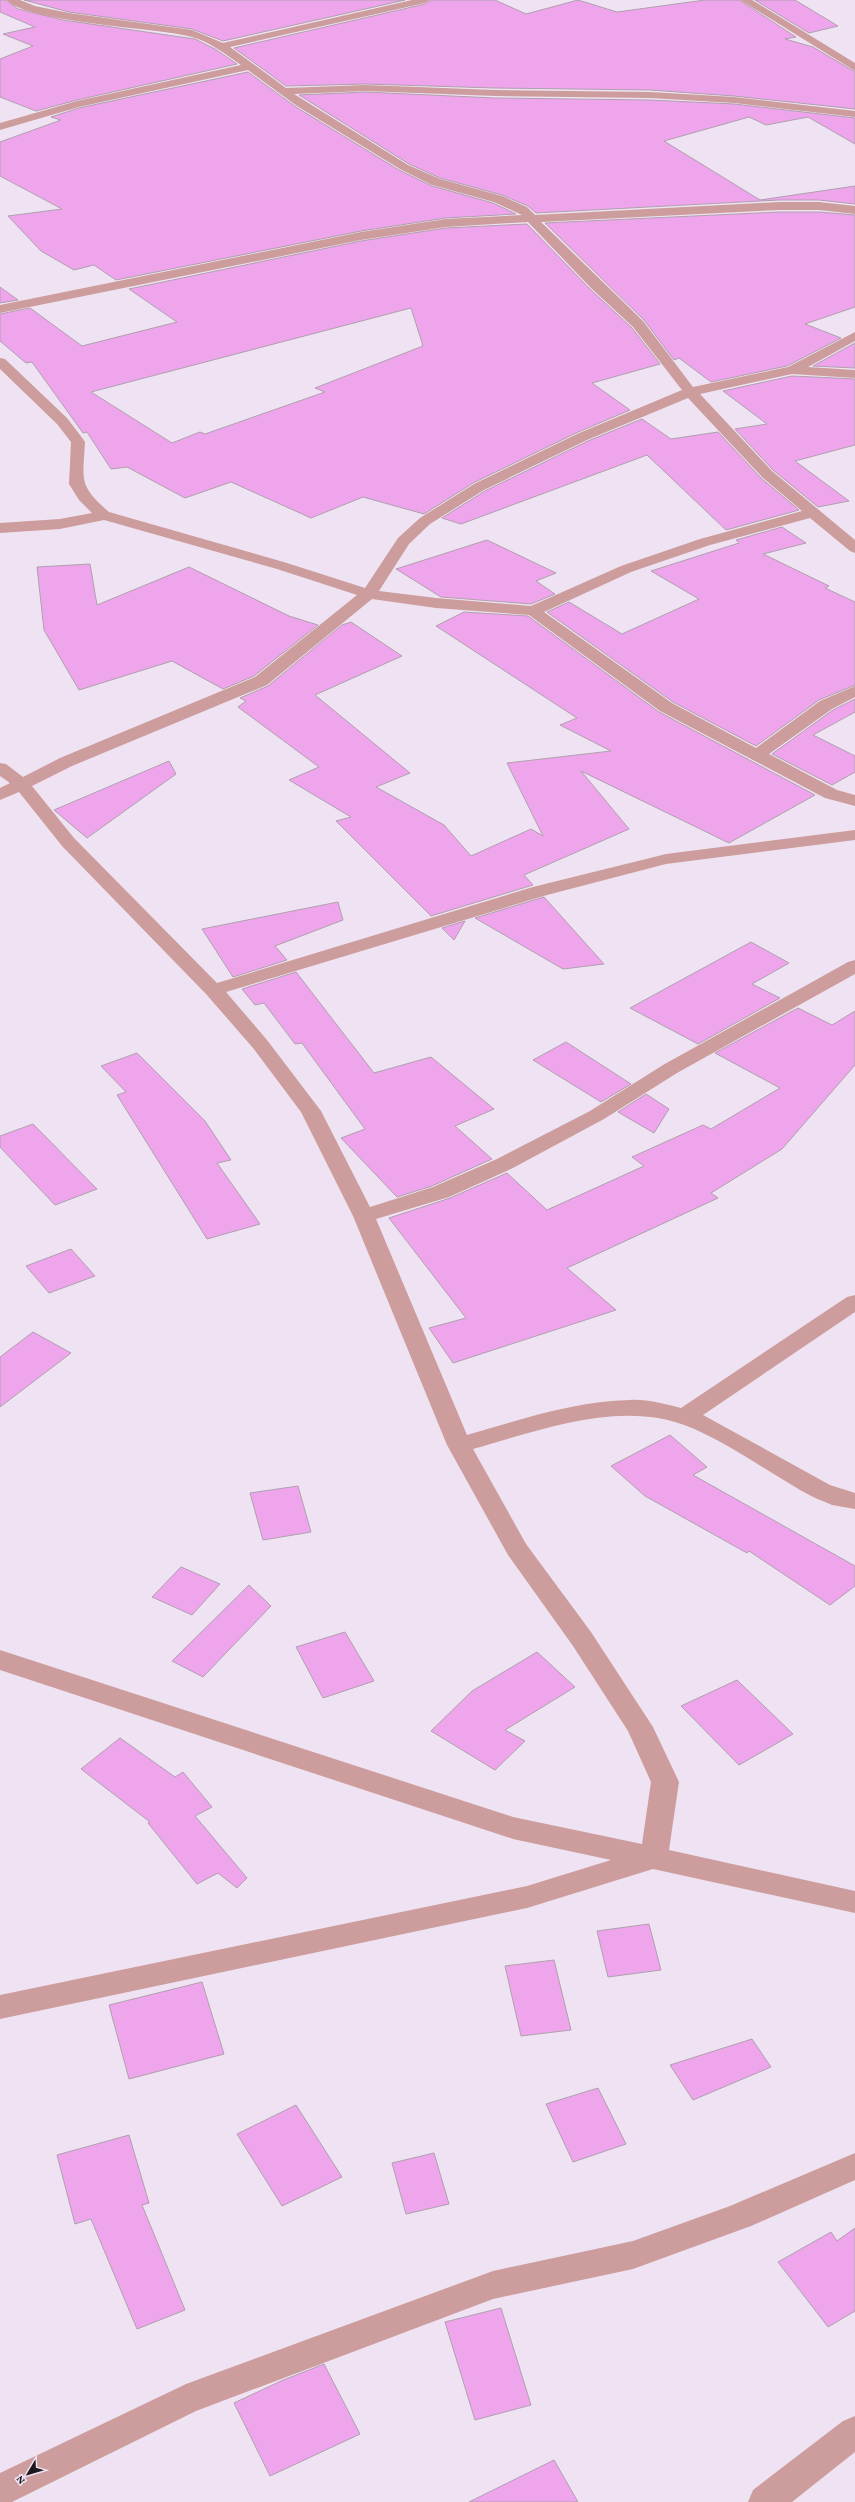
<svg xmlns="http://www.w3.org/2000/svg" width="855" height="2502" font-family="'Crimson Pro',serif">
<rect width="100%" height="100%" fill="#efe3f3"/>
<path fill="#efa5ec" stroke="#aea0ad" fill-rule="evenodd" d="M0,0H6L18,9L63,20L195,39L215,49L237,64L77,100L36,111L0,97V59L33,46L3,34L35,27L0,12Z
M24,0H405L223,41L192,29L69,12Z
M431,0H495L526,14L578,0L617,12L705,0H739L796,37L785,39L813,47L855,72V109L734,96L650,90L495,88L365,84L286,86L234,48L425,4Z
M755,0H795L838,26L809,33Z
M248,72L296,107L399,170L432,186L493,203L516,214L446,218L361,231L116,280L94,265L74,270L41,251L8,216L62,209L0,176V142L61,120L51,117L79,108Z
M365,92L495,98L650,100L734,104L855,118V144L808,117L766,125L749,117L664,141L760,200L855,186V204L819,200H779L536,213L528,206L502,195L440,178L409,164L299,95Z
M779,212H819L855,215V307L805,324L841,338L787,366L711,382L679,358L674,360L644,320L545,223Z
M527,224L590,289L632,328L660,364L592,383L630,410L576,433L473,483L424,514L363,497L311,518L231,482L185,498L127,467L111,469L87,432L83,433L32,362L26,363L0,341V314L30,308L82,346L177,322L129,289L361,241L446,228ZM411,308L423,346L315,388L325,392L205,434L200,432L172,443L91,392Z
M0,287L18,300L0,303Z
M855,343V368L813,366Z
M792,376L855,379V445L795,461L849,501L818,507L773,470L735,429L767,424L723,391Z
M642,419L671,439L718,432L761,478L799,510L726,530L647,455L461,524L442,518L485,491L588,441Z
M782,527L806,543L763,554L829,586L825,588L855,602V685L819,700L756,746L673,702L547,612L569,602L622,634L699,599L651,571L739,543L736,540Z
M487,540L556,573L536,581L555,594L531,604L441,597L396,569Z
M90,564L97,605L189,567L289,616L318,625L254,676L223,689L172,661L79,690L44,630L37,567Z
M464,612L528,616L659,712L815,795L729,843L581,771L629,829L524,875L533,885L431,916L336,821L351,817L289,780L319,767L238,707L246,701L240,698L268,686L342,625L351,622L402,656L315,695L410,773L376,787L444,825L471,856L531,829L543,836L507,763L611,751L560,725L577,718L436,626Z
M855,699V712L813,735L855,756V772L832,785L772,754L833,710Z
M169,761L176,774L87,838L54,810Z
M544,897L604,964L563,969L475,918Z
M338,902L343,920L275,946L287,960L233,977L202,929Z
M465,921L454,940L442,928Z
M751,942L789,963L752,984L780,998L698,1044L630,1008Z
M296,972L374,1073L431,1057L494,1109L455,1126L492,1159L432,1186L397,1197L341,1138L365,1129L302,1043L295,1044L264,1003L255,1005L242,989Z
M798,1008L832,1025L855,1011V1065L782,1149L711,1193L718,1198L567,1268L616,1310L453,1363L429,1328L466,1318L389,1218L450,1198L507,1173L547,1210L644,1166L632,1157L703,1125L711,1129L780,1088L715,1053Z
M566,1042L631,1084L601,1102L533,1060Z
M137,1053L205,1121L231,1160L217,1163L260,1224L207,1239L117,1095L126,1092L101,1066Z
M646,1094L669,1109L654,1133L618,1112Z
M33,1124L97,1189L55,1205L0,1147V1136Z
M71,1249L95,1276L49,1293L26,1266Z
M33,1332L71,1353L0,1407V1357Z
M670,1435L707,1467L693,1475L855,1566V1586L830,1605L749,1551L747,1553L645,1496L611,1466Z
M298,1486L311,1532L263,1540L250,1493Z
M181,1567L220,1584L192,1615L152,1597Z
M249,1585L271,1606L203,1677L172,1661Z
M345,1632L374,1681L323,1698L296,1647Z
M537,1652L575,1687L505,1730L525,1741L495,1770L431,1731L472,1691Z
M737,1680L793,1734L739,1765L681,1706Z
M120,1738L175,1777L183,1772L212,1807L195,1816L247,1878L237,1888L218,1873L197,1884L148,1823L150,1822L81,1769Z
M649,1924L661,1970L608,1977L597,1931Z
M554,1960L571,2030L521,2036L505,1966Z
M202,1982L224,2054L129,2079L109,2005Z
M752,2039L771,2067L693,2100L670,2065Z
M598,2088L626,2144L573,2162L546,2104Z
M296,2105L342,2177L282,2206L237,2134Z
M129,2135L149,2203L142,2205L185,2310L137,2329L91,2219L75,2224L57,2155Z
M434,2153L449,2204L406,2214L392,2163Z
M855,2228V2311L828,2327L778,2262L831,2232L837,2241Z
M501,2308L531,2405L475,2420L445,2322Z
M324,2364L360,2434L270,2476L234,2403L281,2381Z
M554,2460L578,2502H469Z"/>
<g fill="none" stroke-linecap="round" stroke-linejoin="round">
<path fill="#cc9d9c" fill-rule="evenodd" d="M7,0H20L35,6L69,13L192,30L223,43L412,0H430L425,3L230,47L286,88L365,85L495,90L650,92L734,97L855,111V117L734,103L650,98L495,96L365,91L294,94L408,165L440,179L502,196L527,207L535,215L779,202H819L855,206V214L819,210H779L541,222L643,321L693,387L788,367L855,332V341L808,367L855,370V378L792,374L700,394L772,471L855,540V553L850,551L810,518L710,545L631,572L544,612L672,703L756,748L820,701L855,686V697L832,709L769,754L837,790L855,795V806L825,798L660,711L529,615L436,608L372,599L267,685L72,766L32,786L74,838L217,983L533,887L666,854L855,830V840L666,864L547,895L226,992L267,1040L321,1111L370,1207L433,1187L497,1159L590,1111L663,1065L848,962L855,960V974L677,1073L604,1119L511,1169L449,1197L376,1219L467,1435C519,1420 575,1401 630,1400C647,1399 664,1404 681,1408L847,1297L855,1295V1312L703,1415L830,1485L855,1493V1509L832,1505L813,1497C772,1475 734,1446 692,1428C623,1398 541,1430 473,1449L526,1544L591,1632L653,1727L679,1782L669,1850L855,1891V1913L653,1869L527,1908L0,2019V1995L527,1886L611,1860L513,1839L0,1670V1650L513,1817L642,1844L651,1782L628,1731L573,1646L508,1555L447,1445L353,1216L301,1112L253,1048L206,994L62,846L19,792L0,800V788L10,783L0,776V763L6,764L23,777L60,758L255,677L357,595L277,569L104,520L60,529L0,533V523L60,519L92,513L79,500L69,484L71,442L57,424L0,369V358L5,359L67,418L83,439L85,442C83,481 78,485 109,512L287,563L365,588L398,538L420,518L474,484L577,434L682,390L633,327L591,288L528,222L446,227L361,240L0,313V305L361,232L446,219L522,215L494,202L432,185L400,169L297,106L248,70L79,107L0,130V123L77,101L241,65C225,54 208,40 188,36C155,28 25,22 7,0ZM688,398L762,477L802,511L700,539L621,566L531,606L436,598L379,591L409,544L430,524L484,490L587,440Z
M740,0H752L855,63V71Z
M855,2153V2180L751,2226L633,2269L493,2299L196,2411L12,2502H0V2473L186,2384L493,2271L633,2241L730,2206Z
M855,2416V2452L792,2502H748L753,2490L843,2421Z"/>
</g>
<g transform="translate(28 2474) rotate(232)" stroke="#efe3f3" stroke-width="3" paint-order="stroke">
<path d="M0-3L7 15L0 10L-7 15Z" fill="#1b171c"/>
<text y="-6" font-size="11" font-weight="bold" text-anchor="middle" fill="#1b171c">N</text>
</g>
</svg>
